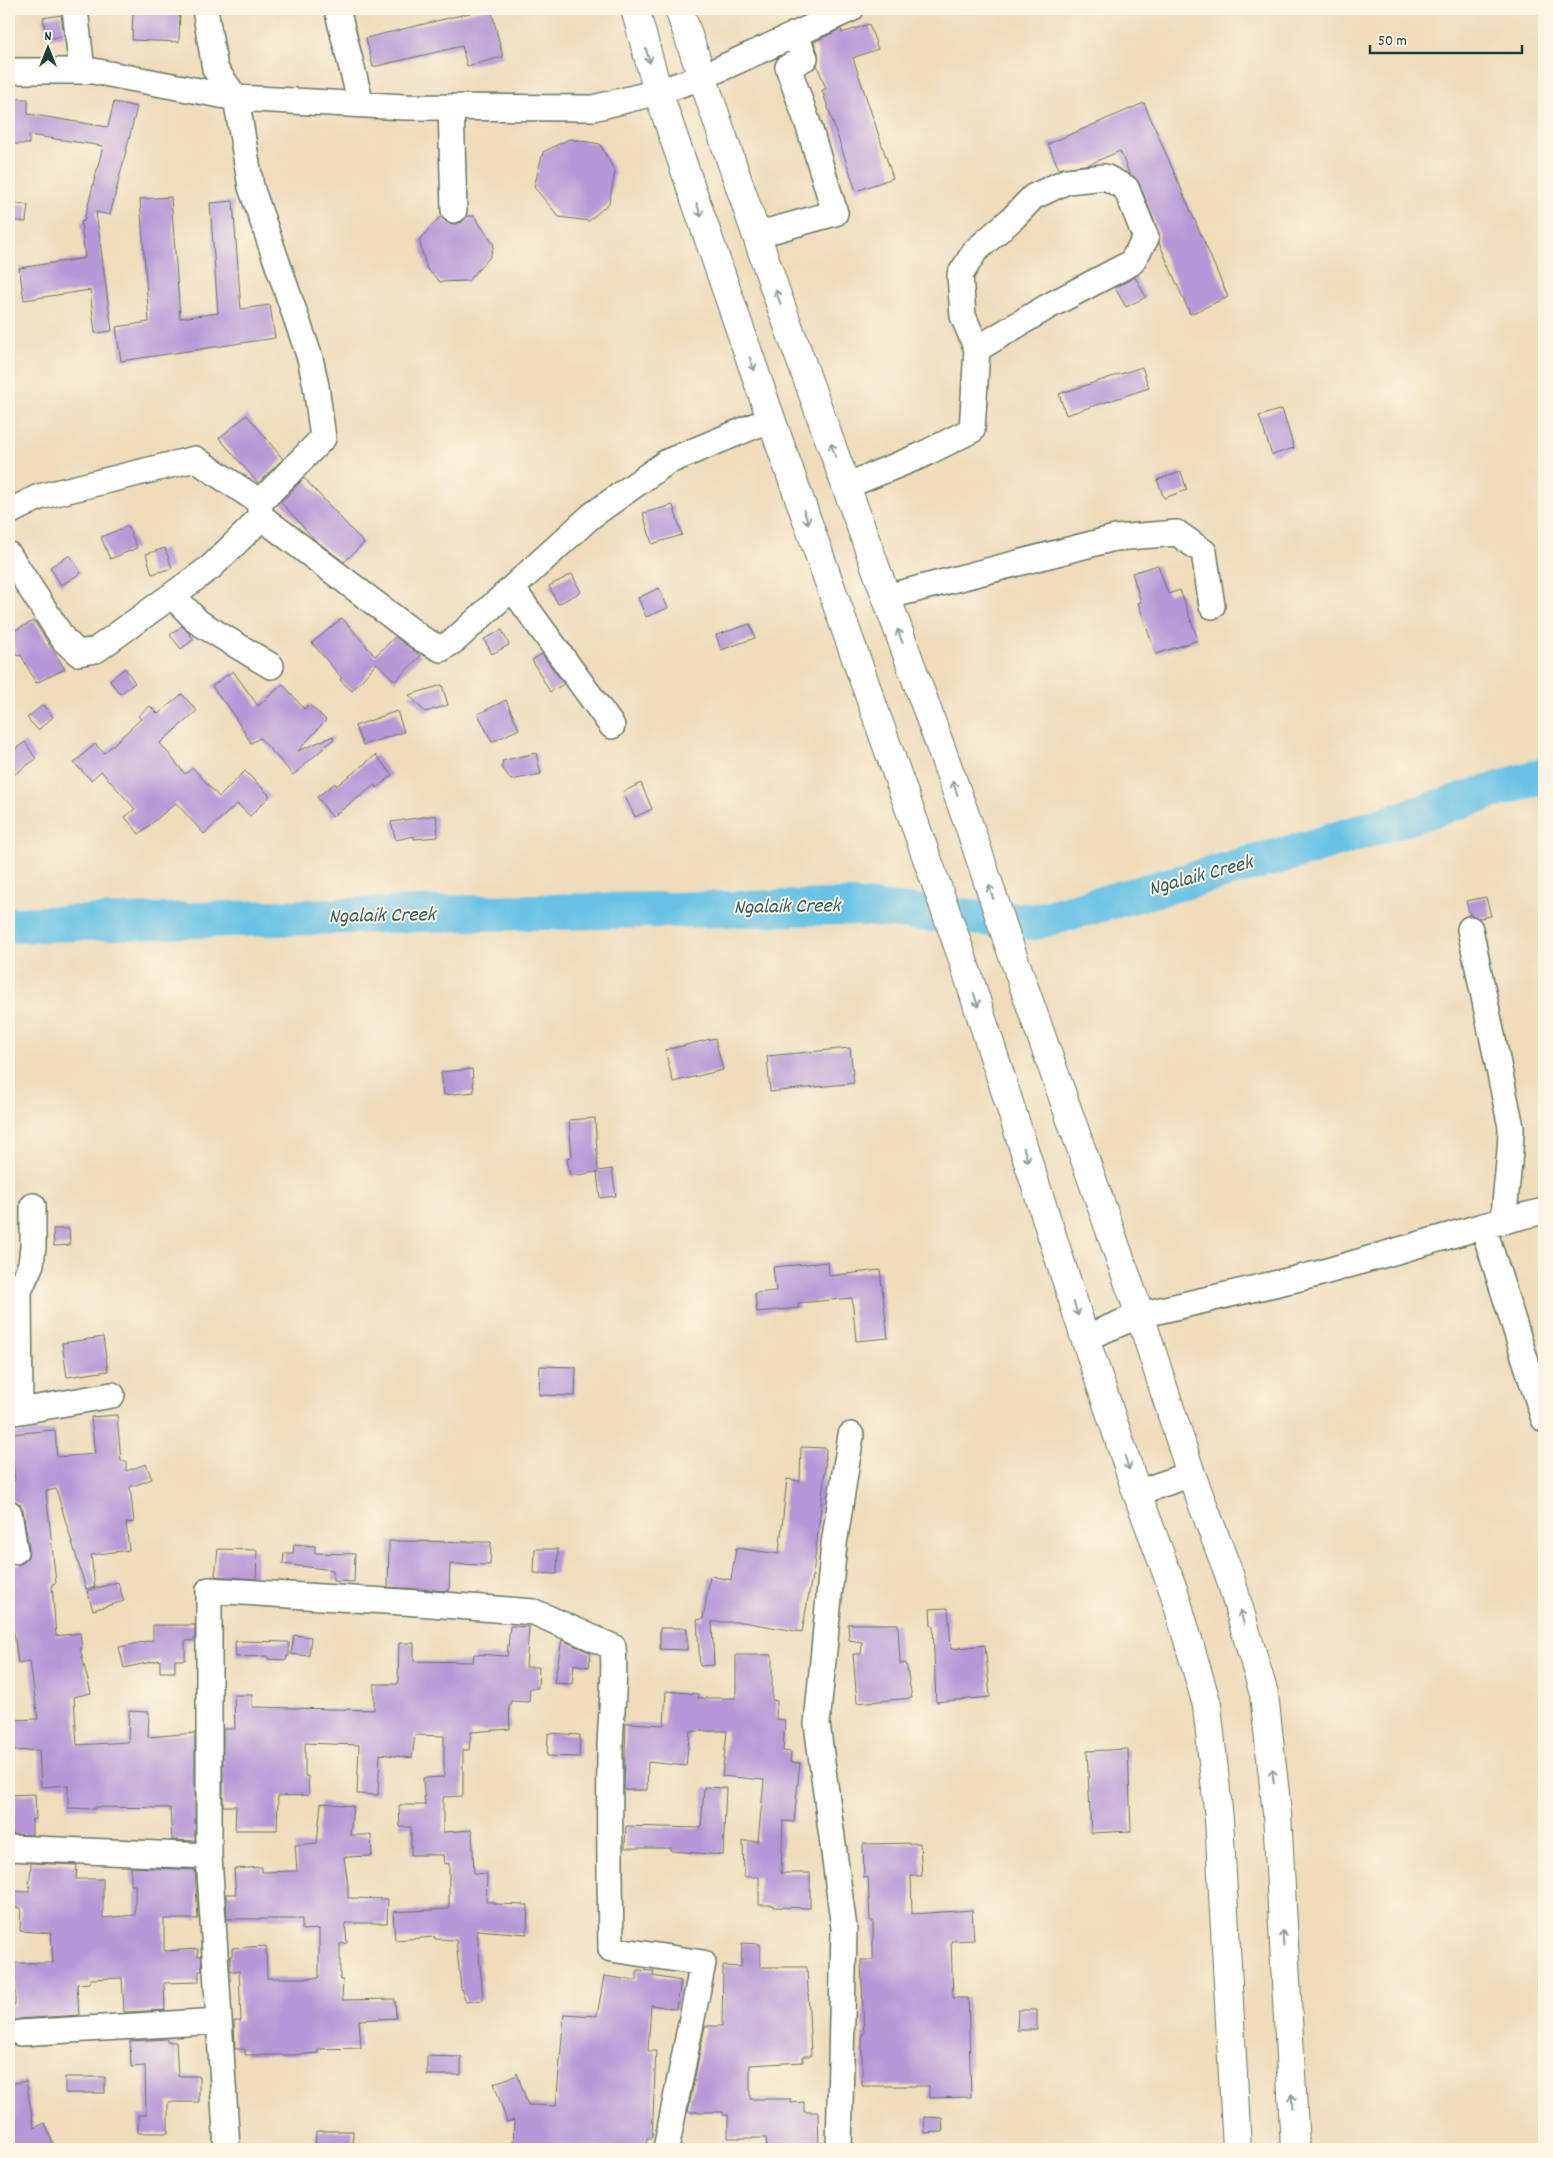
<svg xmlns="http://www.w3.org/2000/svg" width="1553" height="2158" font-family="Dekko,sans-serif">
<rect width="100%" height="100%" fill="#fcf5e5"/>
<filter id="ink" filterUnits="userSpaceOnUse"><feTurbulence type="fractalNoise" baseFrequency=".02" numOctaves="2"/><feDisplacementMap in="SourceGraphic" scale="10" xChannelSelector="R" yChannelSelector="G"/><feConvolveMatrix kernelMatrix="1 2 1 2 8 2 1 2 1" color-interpolation-filters="sRGB"/></filter>
<filter id="wash" filterUnits="userSpaceOnUse"><feTurbulence type="fractalNoise" baseFrequency=".0096" numOctaves="4" result="noise"/><feDisplacementMap in="SourceGraphic" scale="20" xChannelSelector="R" yChannelSelector="G"/><feGaussianBlur stdDeviation="1.12" result="paint"/><feColorMatrix in="noise" values="0 0 0 0 0 0 0 0 0 0 0 0 0 0 0 0 0 1.4 0 .05"/><feComposite in="paint" operator="in"/></filter>
<g filter="url(#wash)">
<rect width="100%" height="100%" fill="#eedcba"/>
<g fill="none" stroke-linecap="round" stroke-linejoin="round">
<path stroke="#67c2e5" stroke-width="36" d="M9,925L424,914L848,907L1034,922L1309,848L1544,775"/>
</g>
<g id="blocks">
<path fill="#b697d7" d="M133,9H180L179,42L132,40Z
M486,9H491L503,57L467,66L462,46L373,67L366,38Z
M61,15L64,36L47,39L43,18Z
M869,24L878,49L853,58L893,178L856,191L822,90L826,89L817,65L818,53L814,42L841,29L842,33Z
M9,99H28V114L108,127L114,102L137,107L110,215L96,212L112,331L95,333L90,290L24,300L19,268L85,258L81,222L84,221L103,146L29,135V144H9Z
M1144,103L1228,297L1190,314L1159,243V233L1139,183L1129,173L1120,151L1090,164L1059,169L1048,144Z
M569,139L600,144L615,172L609,203L589,221L559,217L534,187L543,152Z
M171,197L180,318L218,313L210,203L233,201L241,309L270,305L275,338L121,361L116,327L149,322L140,199Z
M9,203L28,205L26,222L9,220Z
M467,216H474L494,245L490,257L468,281L440,282L427,269L419,240L440,217L448,223L455,224L462,222Z
M1135,277L1146,297L1126,307L1115,288Z
M1142,367L1149,388L1066,415L1059,394Z
M1282,409L1294,448L1272,455L1259,416Z
M247,415L283,459L258,483L219,438Z
M1181,472L1187,490L1164,498L1157,480Z
M304,478L364,543L344,562L315,540L281,502Z
M673,505L682,535L652,544L643,513Z
M128,526L137,548L110,559L101,537Z
M165,548L172,568L152,574L146,554Z
M70,555L81,573L61,585L50,567Z
M1158,565L1168,594L1180,590L1198,640L1156,654L1138,603L1141,602L1132,573Z
M572,574L581,592L558,604L549,586Z
M659,588L668,608L646,617L638,598Z
M342,618L375,656L395,637L421,656L395,681L377,663L352,691L340,680L342,678L312,643Z
M34,621L65,669L36,683L21,655L18,656L9,638V633Z
M750,624L755,638L721,650L716,635Z
M182,626L194,639L181,649L170,635Z
M502,630L509,645L492,654L484,639Z
M542,654L564,684L550,692L532,660Z
M125,668L135,683L120,694L109,680Z
M233,671L258,706L283,684L304,709L309,704L326,720L298,751L333,736L334,739L293,775L260,738L251,743L226,703H224L212,686Z
M442,685L448,705L425,712L409,695Z
M182,694L197,711L160,743L185,774L193,768L219,797L245,771L270,796L250,816L237,804L204,834L176,803L139,834L125,817L135,809L101,771L91,780L74,763L95,744L104,753L141,719L138,716L150,706L158,714Z
M506,700L519,729L492,742L478,714Z
M43,705L53,717L38,730L27,718Z
M397,711L404,732L363,745L355,726Z
M25,742L36,759L9,778V753Z
M536,753L541,774L511,780L501,766L503,764L502,761Z
M376,755L392,775L377,788L375,785L332,817L317,797L335,783L336,786Z
M641,783L652,809L635,817L623,792Z
M436,815L438,837L414,839V836L396,840L391,822Z
M1486,897L1491,916L1479,918L1470,915L1466,901Z
M715,1038L723,1070L673,1082L665,1050Z
M850,1048L854,1083L770,1092L767,1056Z
M472,1069L474,1092L444,1095L441,1072Z
M595,1118L598,1171L612,1169L616,1196L600,1198L597,1172L570,1176L567,1158L572,1157L569,1120Z
M53,1229H69L70,1245L54,1246Z
M828,1262L829,1276L880,1270L888,1338L856,1341L852,1298L798,1303L799,1308L757,1312L755,1293L776,1291L773,1267Z
M103,1337L108,1371L67,1377L62,1343Z
M540,1366L576,1367L575,1396L539,1395Z
M117,1415L121,1461H126V1471L146,1464L152,1479L130,1487L134,1522L126,1523L129,1550L91,1555L95,1587L86,1589L56,1489L46,1491L56,1583L52,1584L56,1636L80,1633L82,1649H80L91,1693L74,1697L77,1745L128,1742L129,1711L149,1712L148,1737L195,1733V1841L172,1840L170,1808L95,1807V1809L68,1808V1785L41,1787L39,1750L9,1751V1720L38,1719L30,1661L18,1663L14,1632L9,1634V1564L17,1565L24,1562L28,1557L29,1549L23,1510L20,1504L9,1499V1482L15,1481L10,1434L55,1430L57,1457L95,1454L91,1417Z
M801,1447L826,1448L825,1471L813,1576H812L802,1632L742,1622H712L714,1665L700,1666L697,1620L703,1619L710,1576L731,1580L736,1548L779,1554L787,1479L800,1481Z
M389,1541L491,1542L490,1565L450,1564L449,1591L388,1587Z
M294,1544L315,1546V1553L355,1554L354,1582L333,1581V1570L283,1564L284,1553H293Z
M218,1549L257,1550L256,1579L215,1576Z
M535,1549H558L557,1574L534,1573Z
M118,1582L124,1601L93,1610L87,1591Z
M948,1608L951,1649L985,1645L990,1697L936,1702L933,1626H931L930,1609Z
M848,1624H898L900,1664L906,1663L912,1698L857,1703L853,1654H861L862,1642L849,1640Z
M153,1625H195V1640L185,1641V1660H175V1672H160V1660L124,1668L119,1647L153,1640Z
M510,1626L529,1627L526,1667H539L538,1688H530L529,1702L511,1701V1705H509L510,1729L471,1732L469,1750H463V1796L443,1797V1832L472,1830L474,1873L487,1874L486,1902H494V1904L528,1905L527,1934L477,1930L483,2000L466,2002L461,1988L456,1940L435,1939V1937L395,1940L393,1912L449,1909V1863L444,1864L443,1855H411V1827H400L399,1805H425L423,1778L444,1777V1736L415,1735L412,1758L380,1754L378,1795L357,1794L359,1745L305,1743V1776H308L309,1795L278,1796L277,1830H235L236,1806H223V1729H235L234,1695H252V1707L374,1710V1684H398L399,1643H414V1661L473,1662L474,1654L507,1656Z
M660,1628H687V1650L660,1649Z
M294,1635L311,1637L309,1656L291,1654Z
M562,1640L591,1653L589,1667L574,1664L572,1684L554,1683Z
M235,1641L289,1642V1656H287L286,1660L268,1659V1656L236,1657Z
M736,1655H772V1700L777,1701L776,1719L785,1720L783,1751L791,1752L790,1762L800,1763L794,1822L783,1821L781,1873H810V1908L773,1907V1905H759V1877H744L743,1841H758L764,1780L722,1776L727,1731H690L686,1766L648,1762L647,1790H624L626,1723L664,1725L666,1691L698,1694V1698H736Z
M548,1733L580,1735L579,1757L547,1756Z
M1128,1749L1131,1831L1091,1833L1087,1751Z
M704,1787L726,1788L723,1855L671,1851V1848H625L626,1826L701,1828Z
M35,1794L36,1819H32V1835L9,1834V1795Z
M321,1803L353,1806L350,1835H371L372,1856L344,1857L348,1885V1898L388,1899L387,1923H345L347,1943L340,1944V1980H343L342,2000L395,1999L396,2018L359,2020L361,2048L318,2049V2053L293,2055H245V2049H235L234,2021H241L239,1971H230V1956H232V1948L266,1946L267,1978H319V1929L302,1930V1919H227L226,1894H236L234,1869L262,1867V1872L297,1871L295,1845L317,1843Z
M920,1843L922,1876H911L912,1914L972,1910L974,1940L951,1941L953,1998H968L971,2097L929,2098V2086H862V2034H864L861,1960H873V1921H870L868,1877L864,1878L863,1844Z
M31,1863L77,1865L76,1879H103V1918L135,1915V1885H131V1867L195,1870L198,1919H164V1951L198,1949V1956H201L202,1971H199V1982L164,1983L165,2010L124,2012L122,1978L90,1979V1983L77,1984L79,2015L19,2019L9,2023V2006L15,2005V1963H53L51,1933L20,1931L21,1908H9V1891L29,1892Z
M742,1943L760,1944V1967H807L811,2056H803V2062L750,2065V2099H791V2103L804,2102V2112H818L819,2149H767L766,2138H728V2115H723V2112H688L705,2026H722L723,1966L741,1967Z
M637,1970L654,1971L653,1976L681,1981L676,2009L651,2005L648,2051H656L652,2138H647L646,2149H513L514,2120L507,2122L494,2083L515,2076L517,2073L528,2105L556,2106L564,2014L597,2016L604,1976L637,1981Z
M1018,2010H1037V2030H1017Z
M167,2039V2042H176L178,2076H199V2102H168V2133H138V2115H146L145,2066L131,2067L130,2041Z
M427,2056L461,2057V2075H427Z
M65,2077H105V2093H65Z
M26,2081L34,2128L45,2123L55,2149H9V2084Z
M924,2117L942,2118L943,2132L925,2133Z
M316,2131H353L352,2149H315Z"/>
</g>
</g>
<g filter="url(#ink)">
<use href="#blocks" fill-opacity="0" stroke="#677563" stroke-width="1"/>
<g fill="none" stroke-linecap="round" stroke-linejoin="round">
<g stroke="#677563" stroke-width="28">
<path id="minor" d="M75,9L82,71
M337,9L361,104
M9,71H93L236,98L405,107L593,108L658,92L702,77L851,9
M451,107L454,210
M756,235L835,213L809,127L788,67L805,58L795,34
M846,486L920,456L972,430L977,349L1047,307L1131,263L1146,238L1126,188L1105,177L1067,181L1033,197L1013,218L975,251L960,275L963,316L977,349
M9,512L39,497L195,459L260,502
M260,516L422,639L441,649L455,640L591,516L667,462L771,419
M9,555L64,640L78,653L96,650L211,567L251,528L260,516V502L323,438L316,386L310,358L251,187L236,98L215,69L205,9
M512,588L612,726
M172,595L198,622L271,666
M886,597L1115,538L1177,533L1204,552L1212,606
M1470,929L1511,1127C1511,1159 1505,1189 1504,1220
M1483,1226L1544,1419
M1085,1338L1140,1315L1317,1274L1483,1226L1544,1211
M20,1411L19,1291L31,1264L33,1246V1206
M9,1413L112,1395
M1137,1493L1191,1474
M9,1513L15,1551
M9,1848L209,1856
M20,2033L219,2021
M227,2149L209,1856V1590L418,1603L534,1612L613,1647C616,1683 610,1718 610,1754C609,1819 610,1884 611,1949L703,1963L666,2149
M839,2149L844,1928L817,1724L834,1544L851,1435"/>
</g>
<g stroke="#677563" stroke-width="30">
<path id="major" d="M635,9L658,92L771,419L961,954L1085,1338L1137,1493L1174,1592L1207,1705L1219,1819L1237,2149
M679,9L777,295L972,834L1007,939L1140,1315L1191,1474L1229,1574L1264,1694L1277,1813L1295,2149"/>
</g>
<use href="#minor" stroke="#fff" stroke-width="25"/>
<use href="#major" stroke="#fff" stroke-width="28"/>
</g>
<defs><path id="oneway-shaft" d="M-6 0H5M1.5-3L5.5 0L1.5 3" fill="none" stroke-width="1.6" stroke-linecap="round" stroke-linejoin="round" transform="scale(1.25)"/></defs>
<g stroke="#8f9e9a">
<use href="#oneway-shaft" transform="translate(648 56) rotate(74)"/>
<use href="#oneway-shaft" transform="translate(699 210) rotate(71)"/>
<use href="#oneway-shaft" transform="translate(778 297) rotate(-110)"/>
<use href="#oneway-shaft" transform="translate(752 364) rotate(71)"/>
<use href="#oneway-shaft" transform="translate(833 450) rotate(-110)"/>
<use href="#oneway-shaft" transform="translate(806 517) rotate(70)"/>
<use href="#oneway-shaft" transform="translate(900 636) rotate(-110)"/>
<use href="#oneway-shaft" transform="translate(955 788) rotate(-110)"/>
<use href="#oneway-shaft" transform="translate(991 892) rotate(-109)"/>
<use href="#oneway-shaft" transform="translate(976 1000) rotate(72)"/>
<use href="#oneway-shaft" transform="translate(1026 1155) rotate(72)"/>
<use href="#oneway-shaft" transform="translate(1076 1309) rotate(72)"/>
<use href="#oneway-shaft" transform="translate(1127 1463) rotate(72)"/>
<use href="#oneway-shaft" transform="translate(1242 1617) rotate(-106)"/>
<use href="#oneway-shaft" transform="translate(1273 1776) rotate(-96)"/>
<use href="#oneway-shaft" transform="translate(1283 1938) rotate(-93)"/>
<use href="#oneway-shaft" transform="translate(1292 2101) rotate(-93)"/>
</g>
</g>
<g text-anchor="middle" dominant-baseline="central" stroke-width="4" stroke-linejoin="round" paint-order="stroke">
<g font-size="21" font-style="italic" fill="#315e60" stroke="#fcf5e5">
<text transform="translate(1201 877) rotate(-15)">Ngalaik Creek</text>
<text transform="translate(787 908) rotate(-1)">Ngalaik Creek</text>
<text transform="translate(382 917) rotate(-1)">Ngalaik Creek</text>
</g>
</g>
<rect width="1553" height="2158" fill="none" stroke="#fcf5e5" stroke-width="30"/>
<g transform="translate(48 48)" stroke="#fcf5e5" stroke-width="4" paint-order="stroke">
<path d="M0-4L9 19L0 12L-9 19Z" fill="#1f3d34"/>
<text y="-8" font-size="14" font-weight="bold" text-anchor="middle" fill="#1f3d34">N</text>
</g>
<path d="M1370 45v8h152v-8" fill="none" stroke="#1f3d34" stroke-width="2.5"/>
<text x="1378" y="45" font-size="15" fill="#1f3d34" stroke="#fcf5e5" stroke-width="4" paint-order="stroke">50 m</text>
</svg>
